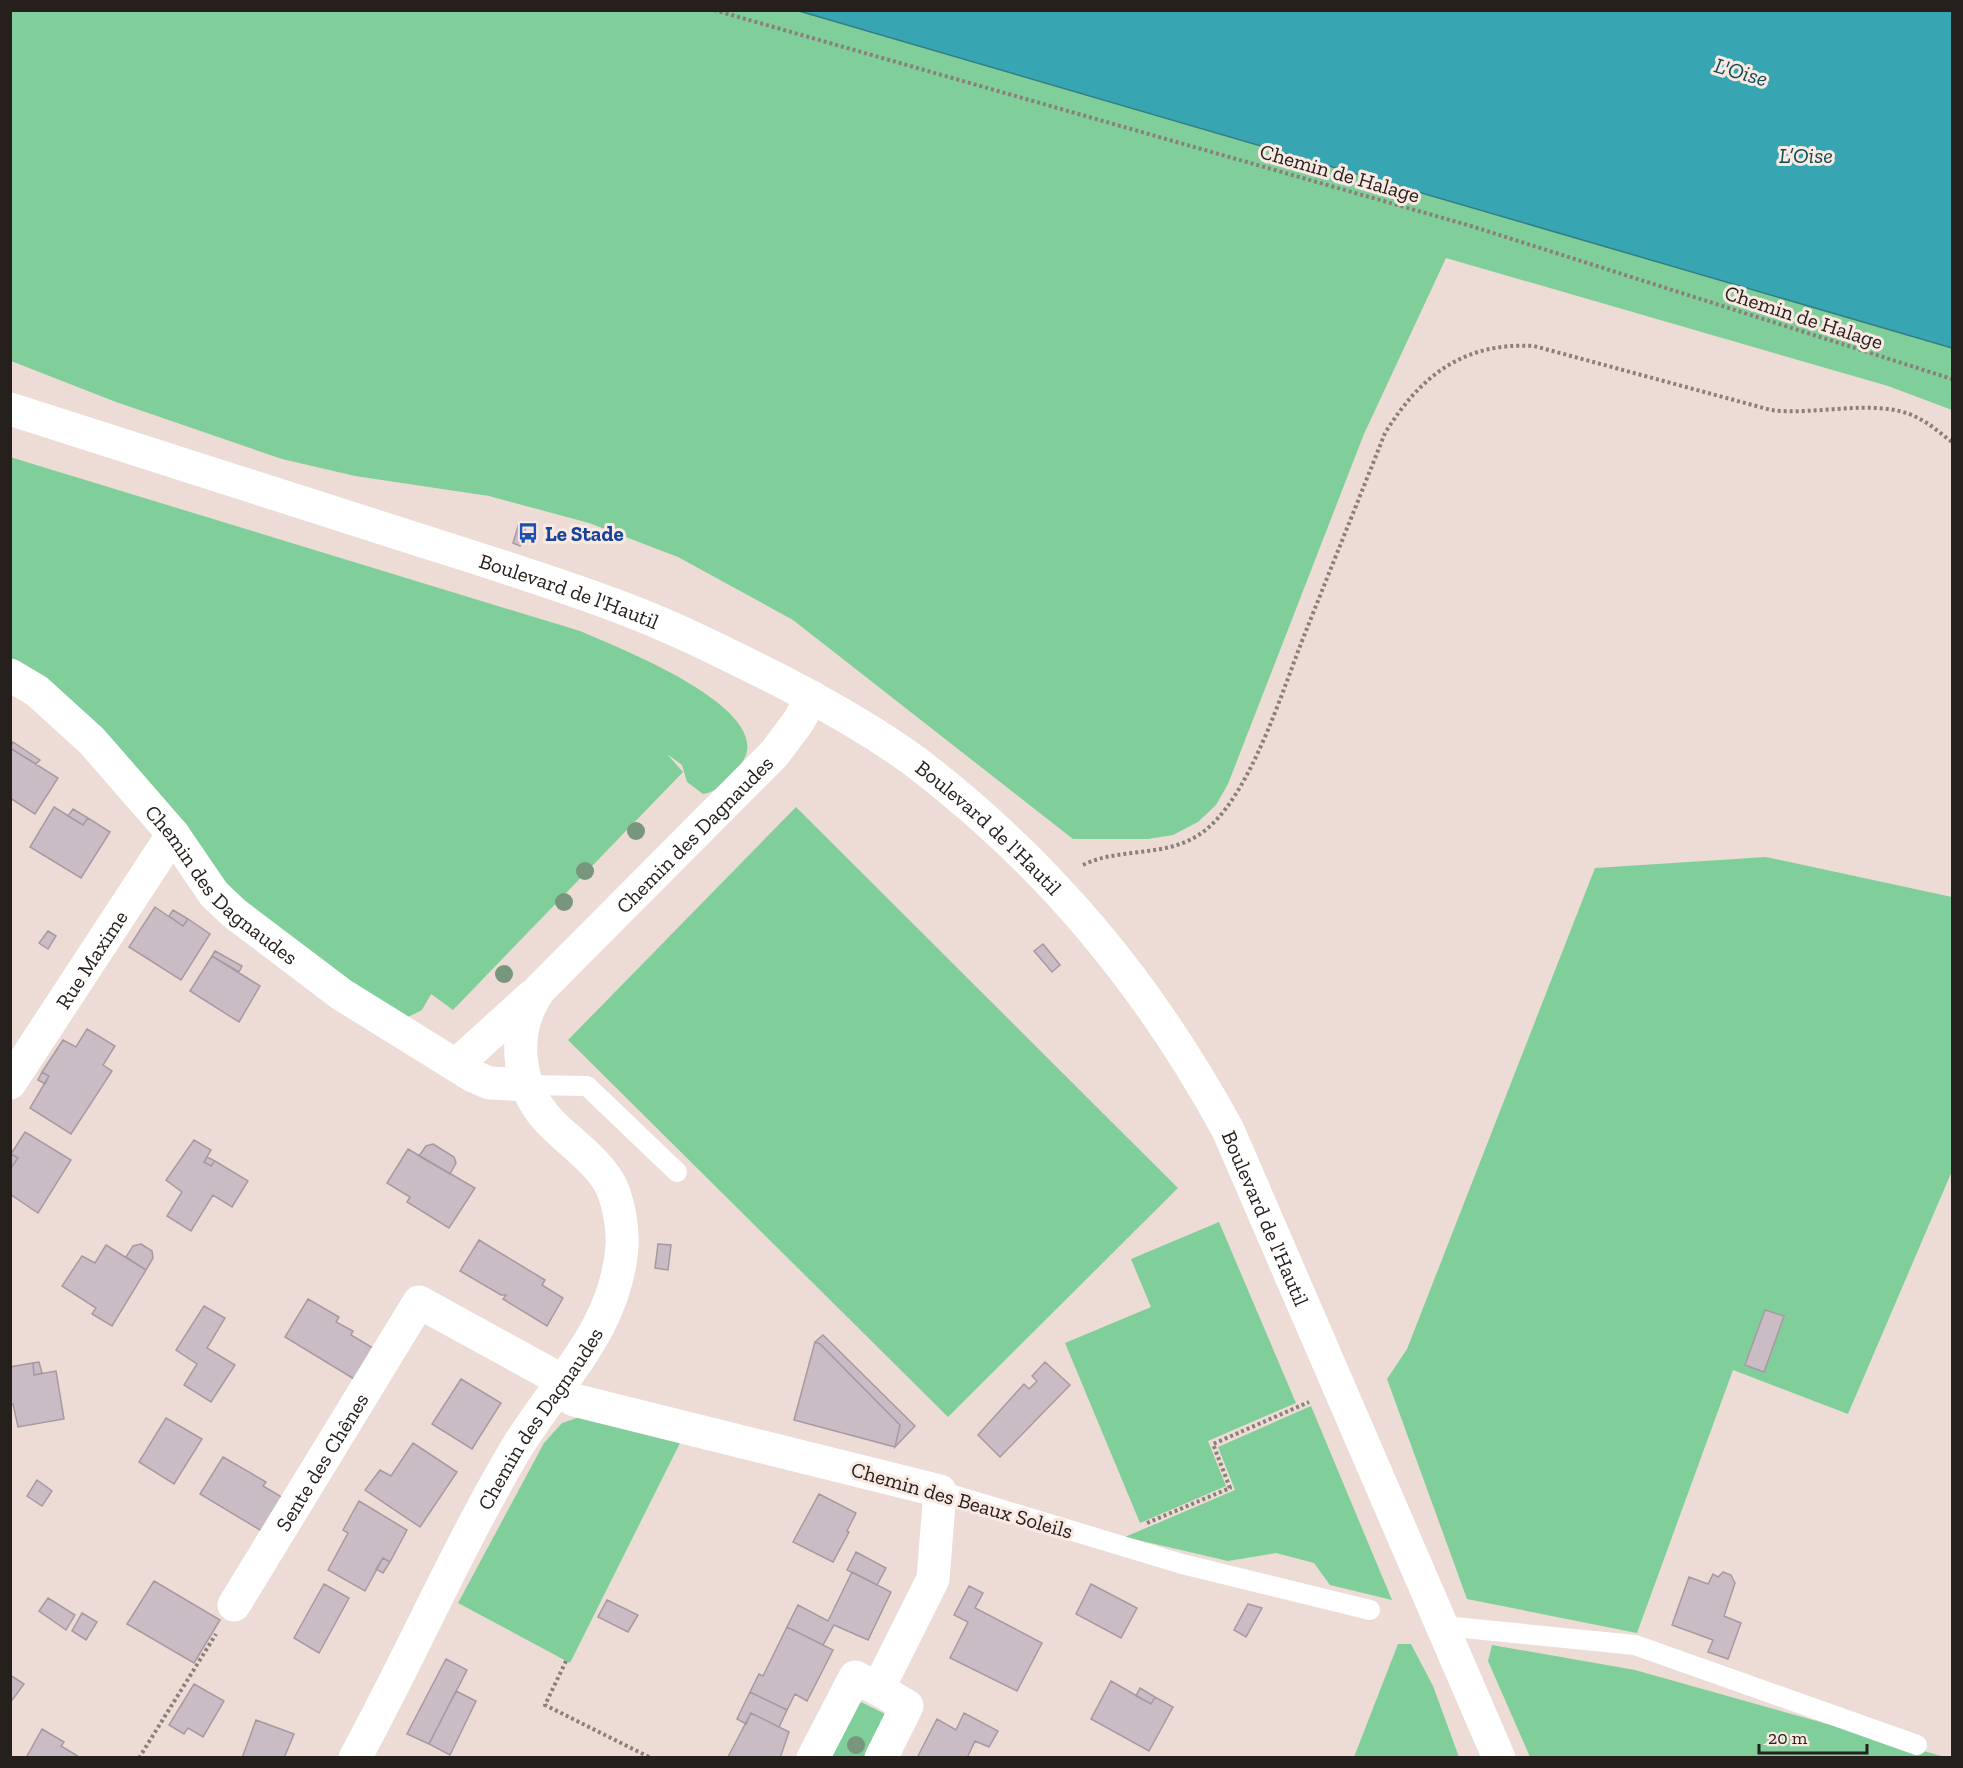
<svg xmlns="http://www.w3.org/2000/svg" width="1963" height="1768" font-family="'Zilla Slab',serif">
<rect width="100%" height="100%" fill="#ecdcd5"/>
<path fill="#80cf9a" d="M10,11H799L1952,348V410L1888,386L1446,258L1364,434L1228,784L1216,805L1198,822L1173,835L1148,839H1073L793,620L678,557L589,523L489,496L355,476L282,459L116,402L11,361Z
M10,457L580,631C614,646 782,710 741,764C731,777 720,791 703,794L687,782L682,765L667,754L683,772L453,1010L431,994L422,1010L408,1017L346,986L238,903L11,660Z
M796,807L1178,1188L948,1417L568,1040Z
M1766,857L1952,897V1171L1848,1414L1733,1370L1637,1633L1467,1599L1387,1379L1407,1349L1595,868Z
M1219,1222L1296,1403L1208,1441L1226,1486L1140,1523L1065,1343L1151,1307L1131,1259Z
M1311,1406L1392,1600L1330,1585L1314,1563L1276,1553L1228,1561L1125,1537L1235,1490L1218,1447Z
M589,1414L683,1437L570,1663L458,1603L544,1443L562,1423Z
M1398,1644H1411L1433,1686L1459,1757H1354Z
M1492,1645L1635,1670L1945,1757H1530L1488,1661Z
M855,1699L893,1718L873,1757L826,1758Z"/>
<path fill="#38a6b2" stroke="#337e85" stroke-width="1.5" d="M799,11H1952V348Z"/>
<path fill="#cabcc5" stroke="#a799a2" stroke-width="1.5" d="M519,523L526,526L520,546L513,543Z
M13,742L40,760L36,764L10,748Z
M10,748L58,778L35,814L10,798Z
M54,807L83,825L88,818L110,832L81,878L30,847Z
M73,809L88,818L83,825L68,816Z
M155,907L183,926L188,919L210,934L181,980L129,947Z
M173,910L188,919L183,926L169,916Z
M48,931L56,936L48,949L39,943Z
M1043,944L1060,965L1052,972L1034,951Z
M215,951L242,966L239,972L212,956Z
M212,956L260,986L239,1022L190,991Z
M87,1029L115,1046L103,1065L112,1071L71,1134L30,1108L49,1076L42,1072L63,1040L76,1047Z
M42,1072L49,1076L45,1084L38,1080Z
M25,1132L71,1160L38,1213L10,1194V1169L18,1158L11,1154Z
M194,1140L211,1150L204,1162L211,1166L215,1161L248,1181L232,1207L213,1195L191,1231L167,1216L182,1192L166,1180Z
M433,1144L454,1157L456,1163L450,1174L419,1156L426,1146Z
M408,1149L475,1188L449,1228L407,1202L410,1197L387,1183Z
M11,1154L18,1158L10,1169V1156Z
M207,1157L215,1161L211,1166L204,1162Z
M479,1240L545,1280L542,1285L563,1298L547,1326L503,1299L506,1295H501L460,1271Z
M141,1244L152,1251L153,1258L146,1270L126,1257L133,1246Z
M658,1244L671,1245L668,1270L655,1268Z
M106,1245L146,1270L112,1326L92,1314L96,1308L62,1286L82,1256L95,1263Z
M308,1299L339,1317L336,1322L353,1331L351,1335L373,1348L354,1379L285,1337Z
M204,1306L225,1318L207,1348L235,1365L211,1402L184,1385L197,1364L176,1350Z
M1765,1310L1784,1316L1764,1372L1745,1365Z
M823,1335L915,1426L895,1447L900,1425L820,1344L815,1342Z
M815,1342L820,1344L900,1425L895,1447L794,1420Z
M39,1362L42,1373L34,1375L33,1363Z
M1045,1362L1070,1385L1000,1457L978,1435L1024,1384L1029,1389L1037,1381L1032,1376Z
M33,1363L34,1375L56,1371L64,1419L18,1427L13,1404H10V1367Z
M461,1379L501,1403L472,1449L432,1424Z
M166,1418L202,1439L174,1484L139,1462Z
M413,1443L457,1472L420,1527L365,1490L380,1470L391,1476Z
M223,1457L266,1482L263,1486L290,1502L270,1536L200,1494Z
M37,1480L52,1491L42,1506L27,1496Z
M819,1494L856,1513L847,1531L849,1532L833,1562L793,1542Z
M359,1501L407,1530L390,1562L383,1558L365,1591L328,1570L348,1533L343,1530Z
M856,1552L886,1568L877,1585L847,1570Z
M383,1558L390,1562L383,1573L376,1569Z
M852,1572L891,1592L868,1640L834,1625L823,1645L787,1627L798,1605L828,1621Z
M1723,1572L1731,1575L1735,1583L1724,1616L1741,1623L1728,1659L1708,1652L1713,1640L1672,1625L1689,1577L1708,1584L1713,1574L1718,1577Z
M154,1581L220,1620L194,1663L127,1624Z
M324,1584L349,1598L319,1653L294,1638Z
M1091,1584L1137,1608L1121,1638L1076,1614Z
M969,1586L983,1593L975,1608L1042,1643L1017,1691L950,1658L968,1622L954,1615Z
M48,1598L75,1615L66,1630L39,1611Z
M607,1600L638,1615L628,1632L598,1617Z
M1248,1604L1262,1608L1246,1637L1234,1630Z
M82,1613L97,1622L86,1640L72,1631Z
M787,1627L833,1650L807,1701L795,1694L787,1710L750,1692L759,1674L763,1676Z
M446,1659L467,1670L429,1744L407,1734Z
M10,1675L24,1684L10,1703Z
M1111,1681L1151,1704L1155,1697L1173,1707L1149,1751L1091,1719Z
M194,1684L224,1701L203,1737L188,1728L184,1734L169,1725Z
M1140,1688L1155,1697L1151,1704L1136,1696Z
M456,1691L476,1701L450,1755L429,1744Z
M750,1692L787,1710L779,1727L751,1713L746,1724L737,1719Z
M751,1713L789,1732L780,1758L728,1757Z
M964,1713L998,1731L989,1747L975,1741L967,1758H917L937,1719L956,1730Z
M256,1720L294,1734L284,1758H242Z
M42,1729L64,1742L61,1746L81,1758H26Z"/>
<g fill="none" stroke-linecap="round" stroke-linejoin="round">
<path stroke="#8a7f7a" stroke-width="4" stroke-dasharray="3 3" stroke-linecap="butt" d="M714,10L1471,226L1952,379
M1083,865C1119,847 1165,858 1200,834C1250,801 1283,687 1306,631C1332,565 1359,499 1385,433C1421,375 1464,342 1534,346L1771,410C1815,416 1874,398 1914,416C1928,422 1940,433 1952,442
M1147,1523L1230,1488L1213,1444L1309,1402
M566,1661L545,1705L651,1758
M139,1758L216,1634"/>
<path stroke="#fff" stroke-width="20" d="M528,1085L587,1086L677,1172
M940,1491L1182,1564L1370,1610
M1444,1626L1635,1645L1917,1745"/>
<g stroke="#fff" stroke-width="33">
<path id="s1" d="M10,675L37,691L92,741L173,834L214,894L234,913L341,994L473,1076L489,1083L528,1085"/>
<path d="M456,1065L532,996"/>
<path id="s2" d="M10,1083L173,834"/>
<path d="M557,1388L574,1400L940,1491L933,1579L878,1689L907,1706L881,1758"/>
<path id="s3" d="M234,1605L419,1302L561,1380"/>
<path id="s4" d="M355,1758C410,1657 456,1551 514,1452C555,1383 616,1331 622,1246C623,1228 619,1205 612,1188C600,1162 569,1142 550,1122C515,1085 511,1029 540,989L774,754L798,722L812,697"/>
<path d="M813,1758L855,1677L878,1689"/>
</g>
<path stroke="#fff" stroke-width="33" id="s5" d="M10,409C144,451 277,494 410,537C482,560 554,582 625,609C678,629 729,655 779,680C827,705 874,731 917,763C1049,864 1149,985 1228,1130L1499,1758"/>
</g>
<g fill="#78967e">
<circle cx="636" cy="831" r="9"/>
<circle cx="585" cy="871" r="9"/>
<circle cx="564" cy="902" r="9"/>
<circle cx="504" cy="974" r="9"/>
<circle cx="856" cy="1745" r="9"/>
</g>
<defs>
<g id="bus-bare" transform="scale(1.62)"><path d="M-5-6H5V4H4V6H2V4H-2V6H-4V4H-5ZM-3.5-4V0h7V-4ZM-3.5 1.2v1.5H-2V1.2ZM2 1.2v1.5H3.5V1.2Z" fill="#1a4fb4" stroke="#f9e9e2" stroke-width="2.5" paint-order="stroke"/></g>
</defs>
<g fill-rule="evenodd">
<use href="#bus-bare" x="528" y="533"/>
</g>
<g text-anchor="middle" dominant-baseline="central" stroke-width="6" stroke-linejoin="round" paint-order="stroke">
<g font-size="21" fill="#26201d" stroke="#f9e9e2">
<text transform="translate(1340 173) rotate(16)">Chemin de Halage</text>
<text transform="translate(1804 317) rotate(18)">Chemin de Halage</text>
<text stroke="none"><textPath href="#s5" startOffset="588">Boulevard de l'Hautil</textPath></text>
<text stroke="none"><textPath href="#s5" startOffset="1074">Boulevard de l'Hautil</textPath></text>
<text stroke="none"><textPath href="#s4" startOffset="1094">Chemin des Dagnaudes</textPath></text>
<text stroke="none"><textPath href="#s1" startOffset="300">Chemin des Dagnaudes</textPath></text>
<text stroke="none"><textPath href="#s2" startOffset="148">Rue Maxime</textPath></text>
<text stroke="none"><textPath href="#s5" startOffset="1558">Boulevard de l'Hautil</textPath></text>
<text stroke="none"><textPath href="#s4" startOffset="387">Chemin des Dagnaudes</textPath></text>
<text stroke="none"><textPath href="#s3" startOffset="168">Sente des Chênes</textPath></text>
<text transform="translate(962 1500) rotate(16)">Chemin des Beaux Soleils</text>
</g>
<g font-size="21" font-weight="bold" fill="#164399" stroke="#f9e9e2" text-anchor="start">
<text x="545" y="533">Le Stade</text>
</g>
<g font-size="22" font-style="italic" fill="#0e4e54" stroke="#f9e9e2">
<text transform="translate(1741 72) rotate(16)">L'Oise</text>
<text x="1806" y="155">L’Oise</text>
</g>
</g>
<rect width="1963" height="1768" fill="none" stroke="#26201d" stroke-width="24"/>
<path d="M1759 1744v9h108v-9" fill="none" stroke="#26201d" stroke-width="3"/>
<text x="1768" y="1744" font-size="18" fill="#26201d" stroke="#f9e9e2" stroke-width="4.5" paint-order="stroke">20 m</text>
</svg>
